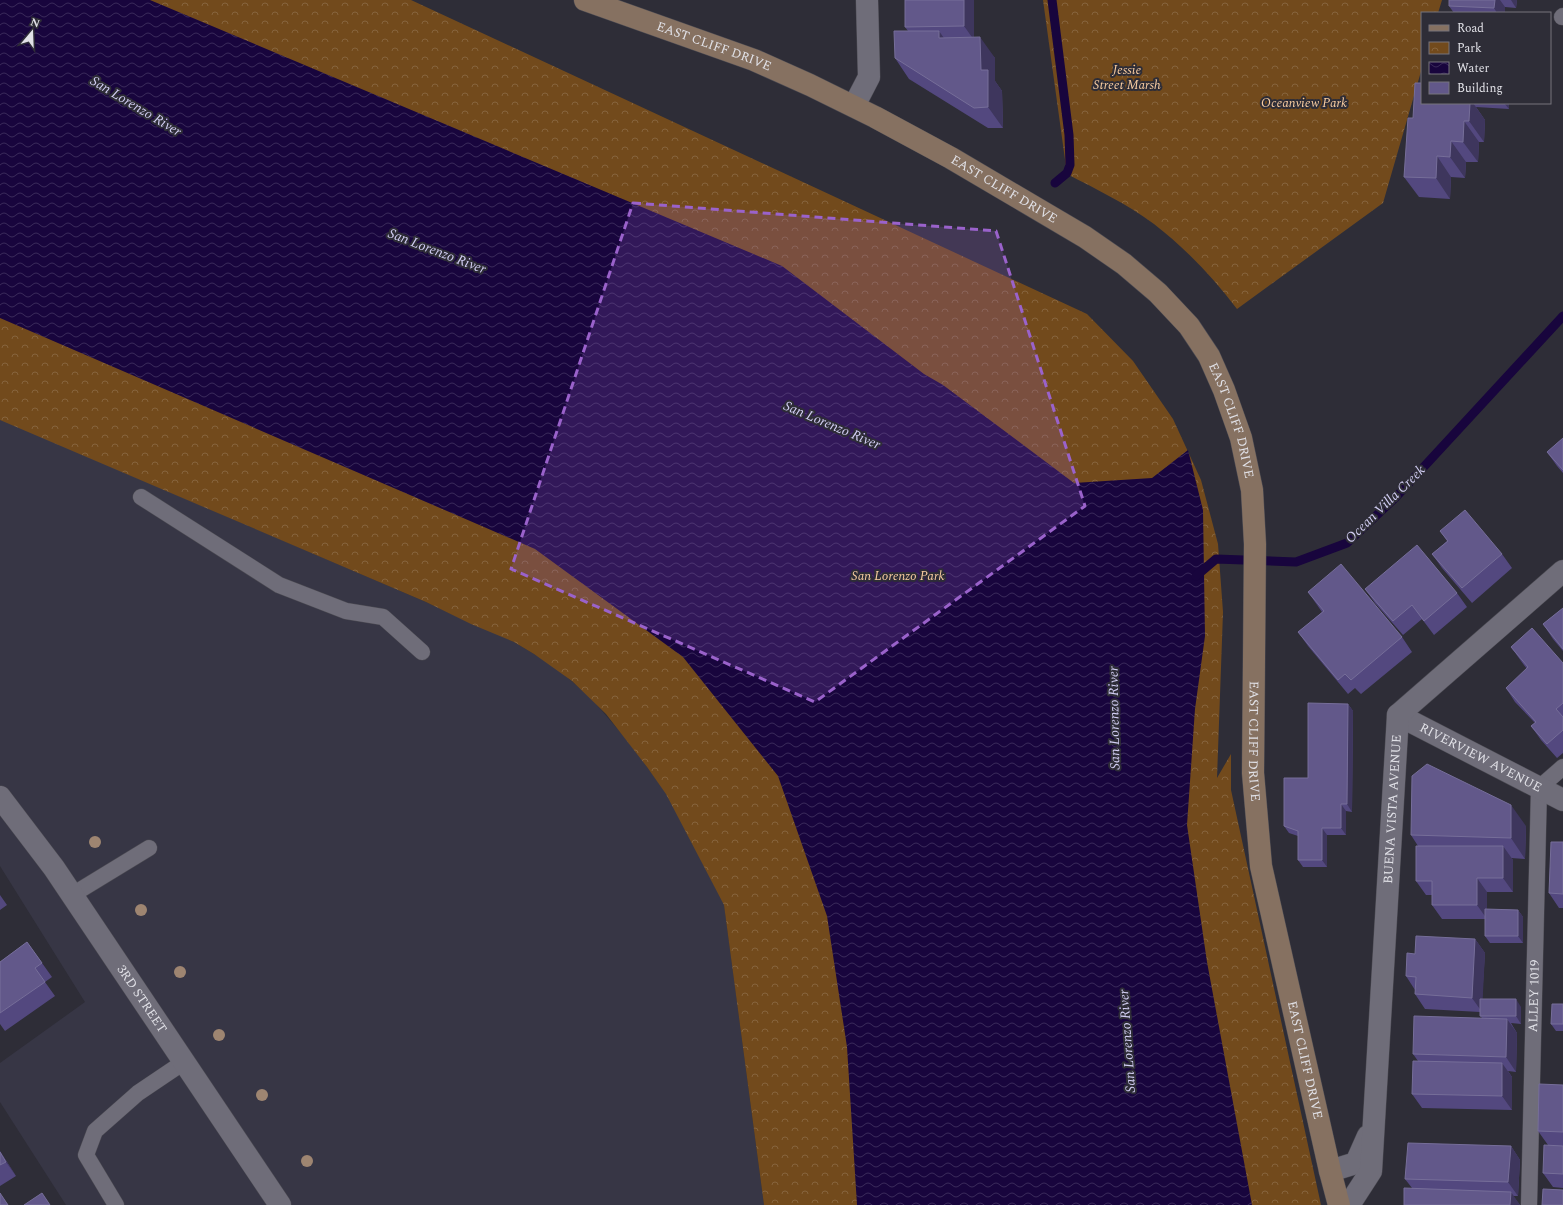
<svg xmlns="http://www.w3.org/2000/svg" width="1563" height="1205" font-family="Spectral,serif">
<defs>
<pattern id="park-crowns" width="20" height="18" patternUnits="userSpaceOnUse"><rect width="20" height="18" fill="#724a1c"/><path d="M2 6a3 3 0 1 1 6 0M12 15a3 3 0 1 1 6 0" fill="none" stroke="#86643d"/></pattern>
<pattern id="water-waves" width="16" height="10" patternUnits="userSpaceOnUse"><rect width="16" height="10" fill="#18053d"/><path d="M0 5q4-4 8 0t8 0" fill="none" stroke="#392959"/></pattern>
</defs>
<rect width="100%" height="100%" fill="#2e2d37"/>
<path fill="#373645" d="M0,419L426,602L471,623L493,632L514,642L554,666L590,697L627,740L667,794L724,904L764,1205H66L0,1102V1063L85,1002L0,866Z"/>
<path fill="url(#park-crowns)" d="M0,0H411L1087,314L1133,361L1173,419L1201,480L1218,544L1223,612L1217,778L1231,754V790L1321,1205H764L724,905L666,794L647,767L606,714L572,681L534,654L514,642L471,624L426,602L0,420Z
M1043,0H1442L1438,13H1422V68L1383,203L1237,309C1213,277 1186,249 1154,224C1127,204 1096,189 1067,174Z"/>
<path fill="url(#water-waves)" d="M0,0H150L782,266L924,374L943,385L1074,483L1152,478L1188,450L1203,510L1205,636L1195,709L1187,825L1207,962L1252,1205H857L847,1047L827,916L778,776L683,657L535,549L0,318Z"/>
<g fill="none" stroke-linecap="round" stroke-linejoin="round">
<path stroke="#18053d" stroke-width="9" d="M1052,0L1069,135L1070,165L1067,173L1055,183
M1196,576L1216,559L1296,562L1347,543L1396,497L1563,316"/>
<g stroke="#4b4a52" stroke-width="17">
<g id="service">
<path d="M1562,17L1563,16"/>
<path d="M141,497L279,585L346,611L383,617L422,652"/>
<path d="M72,895L149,848"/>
<path d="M116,1205L86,1155L95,1131L138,1093L184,1062"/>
<path id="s1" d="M1529,1205L1539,788L1563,767"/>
</g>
</g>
<g stroke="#4b4a52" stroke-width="23">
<g id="minor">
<path d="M854,106L869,77L867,0"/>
<path id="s2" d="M1398,715L1563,800"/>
<path d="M1330,1171L1356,1163L1368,1136"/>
<path id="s3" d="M1349,1205L1371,1171L1398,715L1563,571"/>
</g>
</g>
<g stroke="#4b4a52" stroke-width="23">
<g id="tertiary">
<path id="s4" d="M0,797L54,868L280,1205"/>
</g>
</g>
<g stroke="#4b4a52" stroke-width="23">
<g id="secondary">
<path id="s5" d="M585,0L754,60L810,85L875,117L951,158L1085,237L1124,264L1158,293L1189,326L1209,356L1224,390L1241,438L1252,490L1255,544L1253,773L1261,866L1330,1171L1339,1205"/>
</g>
</g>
<use href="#service" stroke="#6f6d79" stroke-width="16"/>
<use href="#minor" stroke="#6f6d79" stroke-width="22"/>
<use href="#tertiary" stroke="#6f6d79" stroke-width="22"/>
<use href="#secondary" stroke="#867161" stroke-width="22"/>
</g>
<g fill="#9e8571">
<circle cx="95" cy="842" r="6"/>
<circle cx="141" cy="910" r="6"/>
<circle cx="180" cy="972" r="6"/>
<circle cx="219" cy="1035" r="6"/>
<circle cx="262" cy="1095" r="6"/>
<circle cx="307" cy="1161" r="6"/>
</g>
<path fill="#53487f" d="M905,0H974V37L995,58V81L1002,91L1003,128H988L909,79L895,58L908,31L905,27Z
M1449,0H1517L1516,8L1505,7V13H1454L1449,6Z
M1422,103H1509V109L1476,107L1485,120L1484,142H1479L1478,162H1466L1465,178L1451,177L1450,199L1419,197L1404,177L1413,118Z
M1563,438V473L1557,466L1547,452Z
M1440,531L1502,554L1512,568L1472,603L1442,568L1432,554L1447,541Z
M1365,589L1457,593L1467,607L1434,635L1422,619L1403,635L1375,603Z
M1308,592L1402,637L1412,652L1361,694L1355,688L1348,694L1308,646L1298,632L1322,612Z
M1563,608V651L1553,639L1543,624Z
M1511,647L1563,663V753L1557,758L1541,740L1531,726L1535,723L1515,702L1506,688L1527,669L1521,661Z
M1348,704L1353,711L1352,812L1346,811V835H1327V867H1303L1298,860V836L1289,833L1284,826L1308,778Z
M1526,826L1525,859L1511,858L1513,860V892H1487V909L1518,910L1523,917V943H1490L1485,936V919H1442L1432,905V895H1426L1416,881L1418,846L1411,835Z
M1563,842V908H1559L1549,893Z
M0,895L7,905L0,910Z
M1475,939L1485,953L1482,999L1521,1007V1024L1511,1023L1517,1033L1516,1072L1508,1071L1512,1077V1110L1422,1108L1412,1094L1418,1061L1413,1054L1482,1018L1480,1016V1012L1425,1009L1415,994V990L1406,976L1415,954Z
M27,942L52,977L45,982L55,996L5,1031L0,1024V962Z
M1563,1004V1031H1556L1551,1024Z
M1563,1085V1146H1553H1563V1188L1553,1187L1543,1173L1548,1145L1538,1131Z
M1511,1146L1520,1160L1518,1196H1513L1520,1205H1404L1412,1188L1405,1179Z
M0,1151L16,1176L0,1186Z"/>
<path fill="#3e365d" d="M964,0H974V40L964,26Z
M1495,0H1500L1505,7V13H1497L1494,8Z
M1511,0H1517L1516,8Z
M939,31L953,51L939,38Z
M980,37L995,58V81L1002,91L1003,128L988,107L981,70Z
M1462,103H1473L1485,120L1484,142L1469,121Z
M1504,103H1509V109Z
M1464,121L1479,142L1478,162L1463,142Z
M1451,141L1466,162L1465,178L1450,157Z
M1437,156L1451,177L1450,199L1436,178Z
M1348,704L1353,711L1352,812L1347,804Z
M1341,804L1346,811V835L1341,828Z
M1511,805L1526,826L1525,859L1511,838Z
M1322,828L1327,835V867L1322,860Z
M1503,846L1513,860V892L1503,878Z
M1477,878L1487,892V919L1477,905Z
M1518,910L1523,917V943L1518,936Z
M1475,939L1485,953L1482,1012L1472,998Z
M1516,999L1521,1007V1024L1516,1016Z
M1507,1019L1517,1033L1516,1072L1506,1057Z
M1502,1063L1512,1077V1110L1502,1096Z
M1511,1146L1520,1160L1518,1196L1508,1182Z
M0,1151L16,1176L6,1162L0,1152Z
M1511,1192L1520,1205H1510Z"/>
<path fill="#62588a" stroke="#766e99" d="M905,0H964V26L905,27Z
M1449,0H1495L1494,8L1449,6Z
M894,31H939V38L980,37L981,70H988V107L974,108L895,58Z
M1415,83H1422V103H1470L1469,121H1464L1463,142L1451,141L1450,157L1437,156L1436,178L1404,177L1408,118H1413Z
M1563,438V470L1547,452Z
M1465,510L1502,554L1462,588L1432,554L1448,541L1440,531Z
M1417,545L1457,593L1424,621L1412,605L1393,621L1365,589Z
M1341,564L1402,637L1351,680L1345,674L1338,680L1298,632L1324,611L1308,592Z
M1563,608V649L1543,624Z
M1532,628L1563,663V703L1556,709L1563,717V730L1547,744L1531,726L1536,722L1506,688L1528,667L1511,647Z
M1308,703L1348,704L1347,804H1341V828H1322V860H1298V831L1284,826V778H1308Z
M1427,764L1511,805V838L1411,835L1412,776Z
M1551,842H1563V894L1549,893Z
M1416,846H1503V878H1477V905H1432V881H1416Z
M1485,909L1518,910V936H1485Z
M1416,936L1475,939L1472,998L1415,994L1416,977L1406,976L1407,953L1415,954Z
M27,942L42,963L35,968L45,982L0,1013V962Z
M1480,999H1516V1016H1480Z
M1552,1004H1563V1024H1551Z
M1414,1016L1507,1019L1506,1057L1413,1054Z
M1413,1061L1502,1063V1096L1412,1094Z
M1539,1084L1563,1085V1132L1538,1131Z
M1408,1143L1511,1146L1508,1182L1405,1179Z
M1544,1145L1563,1146V1174L1543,1173Z
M0,1152L6,1162L0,1165Z
M1404,1188L1511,1192L1510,1205H1404Z
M1543,1189L1563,1190V1205H1542Z
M0,1193L8,1205H0Z
M42,1193L50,1205H24Z"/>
<path fill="#9a62cb" fill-opacity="0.2" stroke="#9a62cb" stroke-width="3" stroke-dasharray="8 5" stroke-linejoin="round" d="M633,203L996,231L1085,506L815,702L511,569Z"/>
<g text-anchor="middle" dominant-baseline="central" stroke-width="4" stroke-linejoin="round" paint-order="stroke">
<g font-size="13" fill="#e1e1e7" stroke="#2e2d37">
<text stroke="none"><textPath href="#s5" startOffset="137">EAST CLIFF DRIVE</textPath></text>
<text stroke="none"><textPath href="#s5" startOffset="461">EAST CLIFF DRIVE</textPath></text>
<text stroke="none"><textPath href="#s5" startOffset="797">EAST CLIFF DRIVE</textPath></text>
<text stroke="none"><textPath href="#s5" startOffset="1121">EAST CLIFF DRIVE</textPath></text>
<text stroke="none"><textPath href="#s2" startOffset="93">RIVERVIEW AVENUE</textPath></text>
<text stroke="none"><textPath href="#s3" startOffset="403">BUENA VISTA AVENUE</textPath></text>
<text stroke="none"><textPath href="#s1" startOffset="209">ALLEY 1019</textPath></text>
<text stroke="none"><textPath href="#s4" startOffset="247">3RD STREET</textPath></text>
<text stroke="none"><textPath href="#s5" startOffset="1445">EAST CLIFF DRIVE</textPath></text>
</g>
<g font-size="13" font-style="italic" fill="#f9cda1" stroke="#2e2d37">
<text x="1127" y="70">Jessie<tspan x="1127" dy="15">Street Marsh</tspan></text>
<text x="1304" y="103">Oceanview Park</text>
<text x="898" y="576">San Lorenzo Park</text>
</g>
<g font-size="14" font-style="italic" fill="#d2cef3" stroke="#2e2d37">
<text transform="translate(136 106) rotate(31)">San Lorenzo River</text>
<text transform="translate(437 251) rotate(21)">San Lorenzo River</text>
<text transform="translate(832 425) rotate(23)">San Lorenzo River</text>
<text transform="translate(1385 504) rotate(-44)">Ocean Villa Creek</text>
<text transform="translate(1114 718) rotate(-91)">San Lorenzo River</text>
<text transform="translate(1127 1041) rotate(-94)">San Lorenzo River</text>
</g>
</g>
<rect x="1421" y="12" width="130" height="92" fill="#2e2d37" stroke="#76757d"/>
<rect x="1429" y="25" width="20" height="6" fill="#867161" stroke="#76757d"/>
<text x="1457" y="32" font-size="12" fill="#e1e1e7">Road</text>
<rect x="1429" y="42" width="20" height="12" fill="url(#park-crowns)" stroke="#76757d"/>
<text x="1457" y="52" font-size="12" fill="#e1e1e7">Park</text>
<rect x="1429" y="62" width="20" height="12" fill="url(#water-waves)" stroke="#76757d"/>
<text x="1457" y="72" font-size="12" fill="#e1e1e7">Water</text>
<rect x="1429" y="82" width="20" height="12" fill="#62588a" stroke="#76757d"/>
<text x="1457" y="92" font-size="12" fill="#e1e1e7">Building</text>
<g transform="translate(32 32) rotate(19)" stroke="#2e2d37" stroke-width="3" paint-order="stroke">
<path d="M0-3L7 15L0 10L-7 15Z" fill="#e1e1e7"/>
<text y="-6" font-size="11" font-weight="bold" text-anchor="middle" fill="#e1e1e7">N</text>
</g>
</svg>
